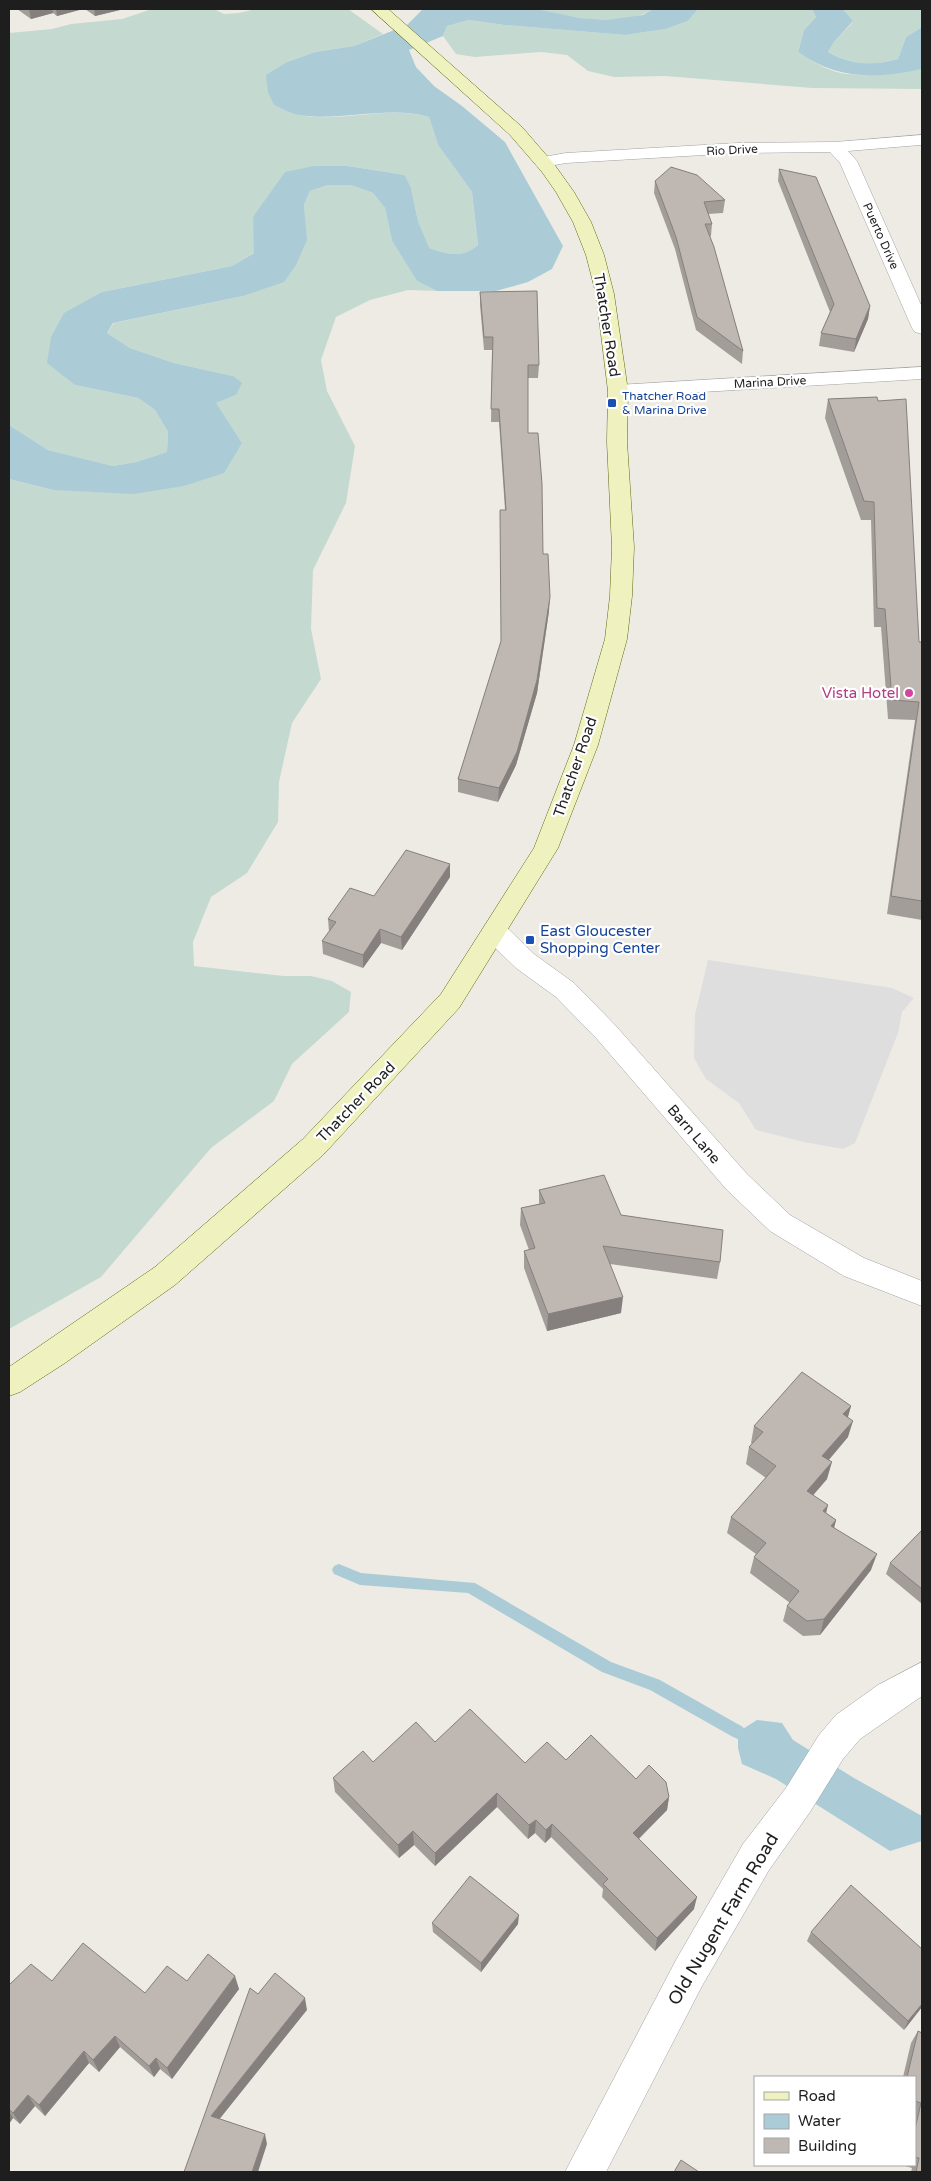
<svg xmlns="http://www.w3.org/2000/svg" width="931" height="2181" font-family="'Varela Round',sans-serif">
<rect width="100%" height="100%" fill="#eeebe5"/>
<path fill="#c4dad0" d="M152,9H214L224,14L239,13L256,9H348L383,34L354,46L315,52L287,62L274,105C281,108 290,114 299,115C342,123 387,105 429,117L438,145L472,192L478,245C462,259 448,254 428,248L418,221L411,188L405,175L348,166H314L253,217L255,252L232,266L102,292L75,385L138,398L155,410L168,432L167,452L136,462L113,466L48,450L9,425V33L52,29L71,24L122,19Z
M536,9H653C624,29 568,17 536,9Z
M698,9H812L816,17L804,30L798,52C811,61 831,73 848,74C872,77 899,74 922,69V89L812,88L665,76L614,77L588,71L567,55L541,52L475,57L456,54L443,36L447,26L469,20L504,25L625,35L666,29L688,21Z
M843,9H922V27L906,37L898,59C874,66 851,65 828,52L834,42L853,22Z
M328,185H351L373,193L385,208L392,241L417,281L437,291L408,290L370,300L336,317L321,360L327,391L355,446L346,503L313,570L311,629L321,679L292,723L279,782L278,822L247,873L211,897L193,942L194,966L284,976H311L332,981L351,992L349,1012L292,1064L274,1101L211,1148L101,1277L9,1329V479L53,490L242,443L215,403L236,395L233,376L174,363L130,348L107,333L114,323L243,296L305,221L304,205L310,191Z"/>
<path fill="#dedede" d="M708,960L892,988L914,998L902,1012L898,1033L855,1143L843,1149L804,1142L756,1130L739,1103L706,1079L694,1058L695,1015Z"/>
<path fill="#abccd7" d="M423,9H536L580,18L607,20L643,15L653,9H698L688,21L666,29L625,35L504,25L469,20L447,26L443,36L409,50L416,67L434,86L462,106L505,142L563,246L552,269L528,282L496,291H437L417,281L392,241L385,208L373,193L351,185H328L310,191L304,205L307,240L296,265L284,282L243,296L113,323L107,333L130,348L174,363L233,376L242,383L236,395L216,403L242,443L224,473L184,486L134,494L53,490L9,479V425L48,450L113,466L136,462L167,452L168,432L155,410L138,398L75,385L47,363L51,337L64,313L102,292L232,266L254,253L253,217L285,172L314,166H348L405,175L411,188L418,221L429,248C447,254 462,259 478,245L472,192L438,145L429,117C387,105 342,122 299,115C290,114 281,108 274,105L268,92L266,75L287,62L315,52L354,46L407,25Z
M812,9H843L853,21L834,42L828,52C850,65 874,66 898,59L906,37L922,27V69C876,79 838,80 798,52L804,30L816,17Z
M757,1720L782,1723L793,1740L854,1778L922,1816V1841L890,1851L776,1779L742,1764L738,1748V1732Z"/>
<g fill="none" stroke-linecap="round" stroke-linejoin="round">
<path fill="#abccd7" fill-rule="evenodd" d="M339,1564L361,1573L475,1583L611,1662L660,1680L743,1727L745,1732L743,1737L738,1739L733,1737L650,1690L602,1672L468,1593L360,1585L334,1574L332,1570L334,1566Z"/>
<g stroke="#a2a2a2" stroke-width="1">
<path id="minor" d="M922,135V145H920L848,151L857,161L922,307V334L915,332L912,328L840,163L830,152L738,153L566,163L543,167L537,166L534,162L537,158L566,153L738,143L835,142Z
M922,367V379L618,397L611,395L608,391L611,387L618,385Z
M495,923L504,925L534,954L574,983L615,1025L747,1174L790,1215L864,1258L922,1281V1306L844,1276L770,1231L727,1190L597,1039L556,997L516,968L486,939L482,932L486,925Z
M922,1662V1696L860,1739L843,1759L810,1812L769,1870L702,1986L606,2172H565L676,1960L743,1844L786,1788L819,1735L836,1715L878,1685Z"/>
</g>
<g stroke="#5f6a11" stroke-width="1">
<path id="secondary" d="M371,9H388L522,127L554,164L574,192L591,222L604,255L614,294L628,391L627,442L634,547L632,596L627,639L598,745L558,848L459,1008L323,1155L175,1285L65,1363L20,1392L9,1396V1367L155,1267L303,1139L441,994L534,848L574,745L605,639L610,596L612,547L607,442L608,391L596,294L586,255L573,222L556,192L542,172L510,135Z"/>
</g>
<use href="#minor" fill="#fff" fill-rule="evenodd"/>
<use href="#secondary" fill="#eff2bf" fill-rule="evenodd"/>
</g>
<path fill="#a39d99" d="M17,9H83L57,16L53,13L31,19Z
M85,9H124L95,16Z
M779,169L870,306L868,319L854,352L819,346L821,333L830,312L778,181Z
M655,181L725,200L723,213L708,214L712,224L711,236H710L743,351L742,364L696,330L675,249L654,193Z
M480,292L539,365L538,378H528V433L549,611L537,693L516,765L498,802L458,792V779L501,642L505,510L499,422H491L492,350H484L480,305Z
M877,397L919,642L922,649V920L887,914L915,720L888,719L881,627H874L871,520H861L825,418L828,399Z
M450,877L402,950L381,943L363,968L323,954L322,941L329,932L328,919L374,896Z
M539,1190L621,1215L720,1262L717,1279L610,1264L621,1313L547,1331L524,1268V1251L529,1250L520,1225L521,1208L539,1204Z
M851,1406L848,1417V1437L829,1460L827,1479L813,1495L826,1513L836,1520L834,1527L871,1570L820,1635L803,1636L783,1621L787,1606L790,1603L750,1573L754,1557L756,1554L727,1533L731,1517L766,1478L746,1464L749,1447L752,1444L751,1443L754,1426Z
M922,1530V1604L886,1574L890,1563Z
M435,1742L525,1763L566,1760L636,1779L669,1797L667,1810L639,1839L694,1909L655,1951L602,1897L603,1889L551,1837L545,1843L535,1833L528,1839L497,1807L435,1866L414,1845L399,1858L335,1792L333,1778L373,1762Z
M432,1923L518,1924L481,1972L433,1932Z
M811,1932L922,2007L904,2030L807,1941Z
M52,1981L145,1993L187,1981L239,1989L172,2079L160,2069L154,2077L120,2047L99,2072L89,2063L45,2116L35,2106L20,2124L13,2118L9,2124V2009Z
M918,2031L922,2033V2172H911L912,2168L902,2165H915V2077H903L911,2043Z"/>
<path fill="#85807d" d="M29,9H52L53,13L31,19Z
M56,9H83L57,16Z
M94,9H124L95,16Z
M870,306L868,319L854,352L856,339Z
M550,597L549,611L537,693L516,765L498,802L499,788Z
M450,864V877L402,950L401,937Z
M380,929L381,943L363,968V955Z
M623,1297L621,1313L547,1331L548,1314Z
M851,1406L846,1423L843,1414Z
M853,1421L848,1437L818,1472L822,1456Z
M832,1462L827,1479L803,1507L807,1491Z
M828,1505L824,1522L823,1511Z
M836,1520L832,1536L831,1526Z
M877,1554L871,1570L820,1635L824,1619Z
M497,1793V1807L435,1866V1853Z
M669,1797L667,1810L631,1846L633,1833Z
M536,1820L535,1833L528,1839L529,1825Z
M552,1824L551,1837L545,1843L546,1830Z
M413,1831L414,1845L399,1858L398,1845Z
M697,1897L694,1909L655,1951L657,1938Z
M519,1915L518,1924L481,1972V1963Z
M235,1976L239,1989L172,2079L167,2068Z
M305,1998L307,2010L214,2126L211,2116Z
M922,2004V2007L904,2030L908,2021Z
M115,2036L120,2047L99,2072L93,2060Z
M84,2051L89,2063L45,2116L39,2105Z
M156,2058L160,2069L154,2077L149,2066Z
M28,2095L35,2106L20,2124L13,2113Z
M9,2111L13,2118L9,2124Z
M265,2134L267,2144L258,2172H252Z"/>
<path fill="#beb7b2" stroke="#85807d" d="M671,167L697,175L725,200L704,202L712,224H705L714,247L743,351L697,317L676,237L655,181Z
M779,169L816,177L870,306L856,339L821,333L834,304Z
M537,291L539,365H528V433H538L542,484L543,554H548L550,597L537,680L517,752L499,788L458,779L501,641L500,510H506L499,409H491L493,337H484L480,292Z
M877,397L878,401L906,399L919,642H922V901L891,896L919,702L892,700L885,609L877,608L874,502L864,501L828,399Z
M406,850L450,864L401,937L380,929L363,955L322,941L336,922L328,919L350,888L374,896Z
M604,1175L621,1215L723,1230L720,1262L603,1246L623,1297L548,1314L524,1251L535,1248L521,1208L545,1203L539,1190Z
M802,1372L851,1406L843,1414L853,1421L822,1456L832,1462L807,1491L828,1505L823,1511L836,1520L831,1526L877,1554L824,1619L807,1621L787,1606L799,1591L754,1557L766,1543L731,1517L776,1466L749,1447L763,1432L754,1426Z
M922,1530V1589L890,1563Z
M470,1709L525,1763L547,1742L566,1760L591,1735L636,1779L649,1765L666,1782L669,1797L633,1833L697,1897L657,1938L603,1884L608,1879L552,1824L546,1830L536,1820L529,1825L497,1793L435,1853L413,1831L398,1845L333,1778L363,1751L373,1762L416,1722L435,1742Z
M470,1876L519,1915L481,1963L432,1923Z
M851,1885L922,1949V2004L908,2021L811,1932Z
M83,1943L145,1993L167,1966L187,1981L208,1954L235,1976L167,2068L156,2058L149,2066L115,2036L93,2060L84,2051L39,2105L28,2095L13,2113L9,2109V1985L31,1964L52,1981Z
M275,1973L305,1998L211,2116L265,2134L252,2172H184L250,1988L258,1994Z
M918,2031L922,2033V2172H916L919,2158L915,2157V2129L921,2103L915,2101V2077H907Z
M681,2160L699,2172H674Z"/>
<g fill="#1a4fb4" stroke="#fff" stroke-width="2">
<rect x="607" y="398" width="10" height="10" rx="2.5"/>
<rect x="525" y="935" width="10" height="10" rx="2.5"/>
</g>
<circle fill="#d1479c" stroke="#fff" stroke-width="2" cx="909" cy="693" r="5"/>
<g text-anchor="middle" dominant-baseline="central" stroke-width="4.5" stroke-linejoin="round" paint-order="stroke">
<g font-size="12" fill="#1e1e1e" stroke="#fff">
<text transform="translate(732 150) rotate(-3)">Rio Drive</text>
<text transform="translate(881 236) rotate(66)">Puerto Drive</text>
<text transform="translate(770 382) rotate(-3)">Marina Drive</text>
</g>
<g font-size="12" fill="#164399" stroke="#fff" text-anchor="start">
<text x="622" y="396">Thatcher Road<tspan x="622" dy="14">&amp; Marina Drive</tspan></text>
</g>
<g font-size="15" fill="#1e1e1e" stroke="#fff">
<text transform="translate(607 325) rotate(81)">Thatcher Road</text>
<text transform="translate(575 767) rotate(-71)">Thatcher Road</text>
<text transform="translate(356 1102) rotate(-46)">Thatcher Road</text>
<text transform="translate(694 1134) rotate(49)">Barn Lane</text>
</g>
<g font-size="15" fill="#b23c85" stroke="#fff" text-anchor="end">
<text x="899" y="693">Vista Hotel</text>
</g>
<g font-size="15" fill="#164399" stroke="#fff" text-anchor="start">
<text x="540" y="931">East Gloucester<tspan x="540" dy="17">Shopping Center</tspan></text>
</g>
<g font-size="18" fill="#1e1e1e" stroke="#fff">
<text transform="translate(723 1919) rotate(-59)">Old Nugent Farm Road</text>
</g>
</g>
<rect width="931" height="2181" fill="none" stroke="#1e1e1e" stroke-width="20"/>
<rect x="754" y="2076" width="162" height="90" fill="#ffffff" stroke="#a5a5a5"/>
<rect x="764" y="2092" width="25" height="8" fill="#eff2bf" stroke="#a5a5a5"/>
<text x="798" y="2101" font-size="15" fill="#1e1e1e">Road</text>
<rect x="764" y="2114" width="25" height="15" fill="#abccd7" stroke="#a5a5a5"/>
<text x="798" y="2126" font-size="15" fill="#1e1e1e">Water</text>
<rect x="764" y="2138" width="25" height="15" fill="#beb7b2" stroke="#a5a5a5"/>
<text x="798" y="2151" font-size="15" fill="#1e1e1e">Building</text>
</svg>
